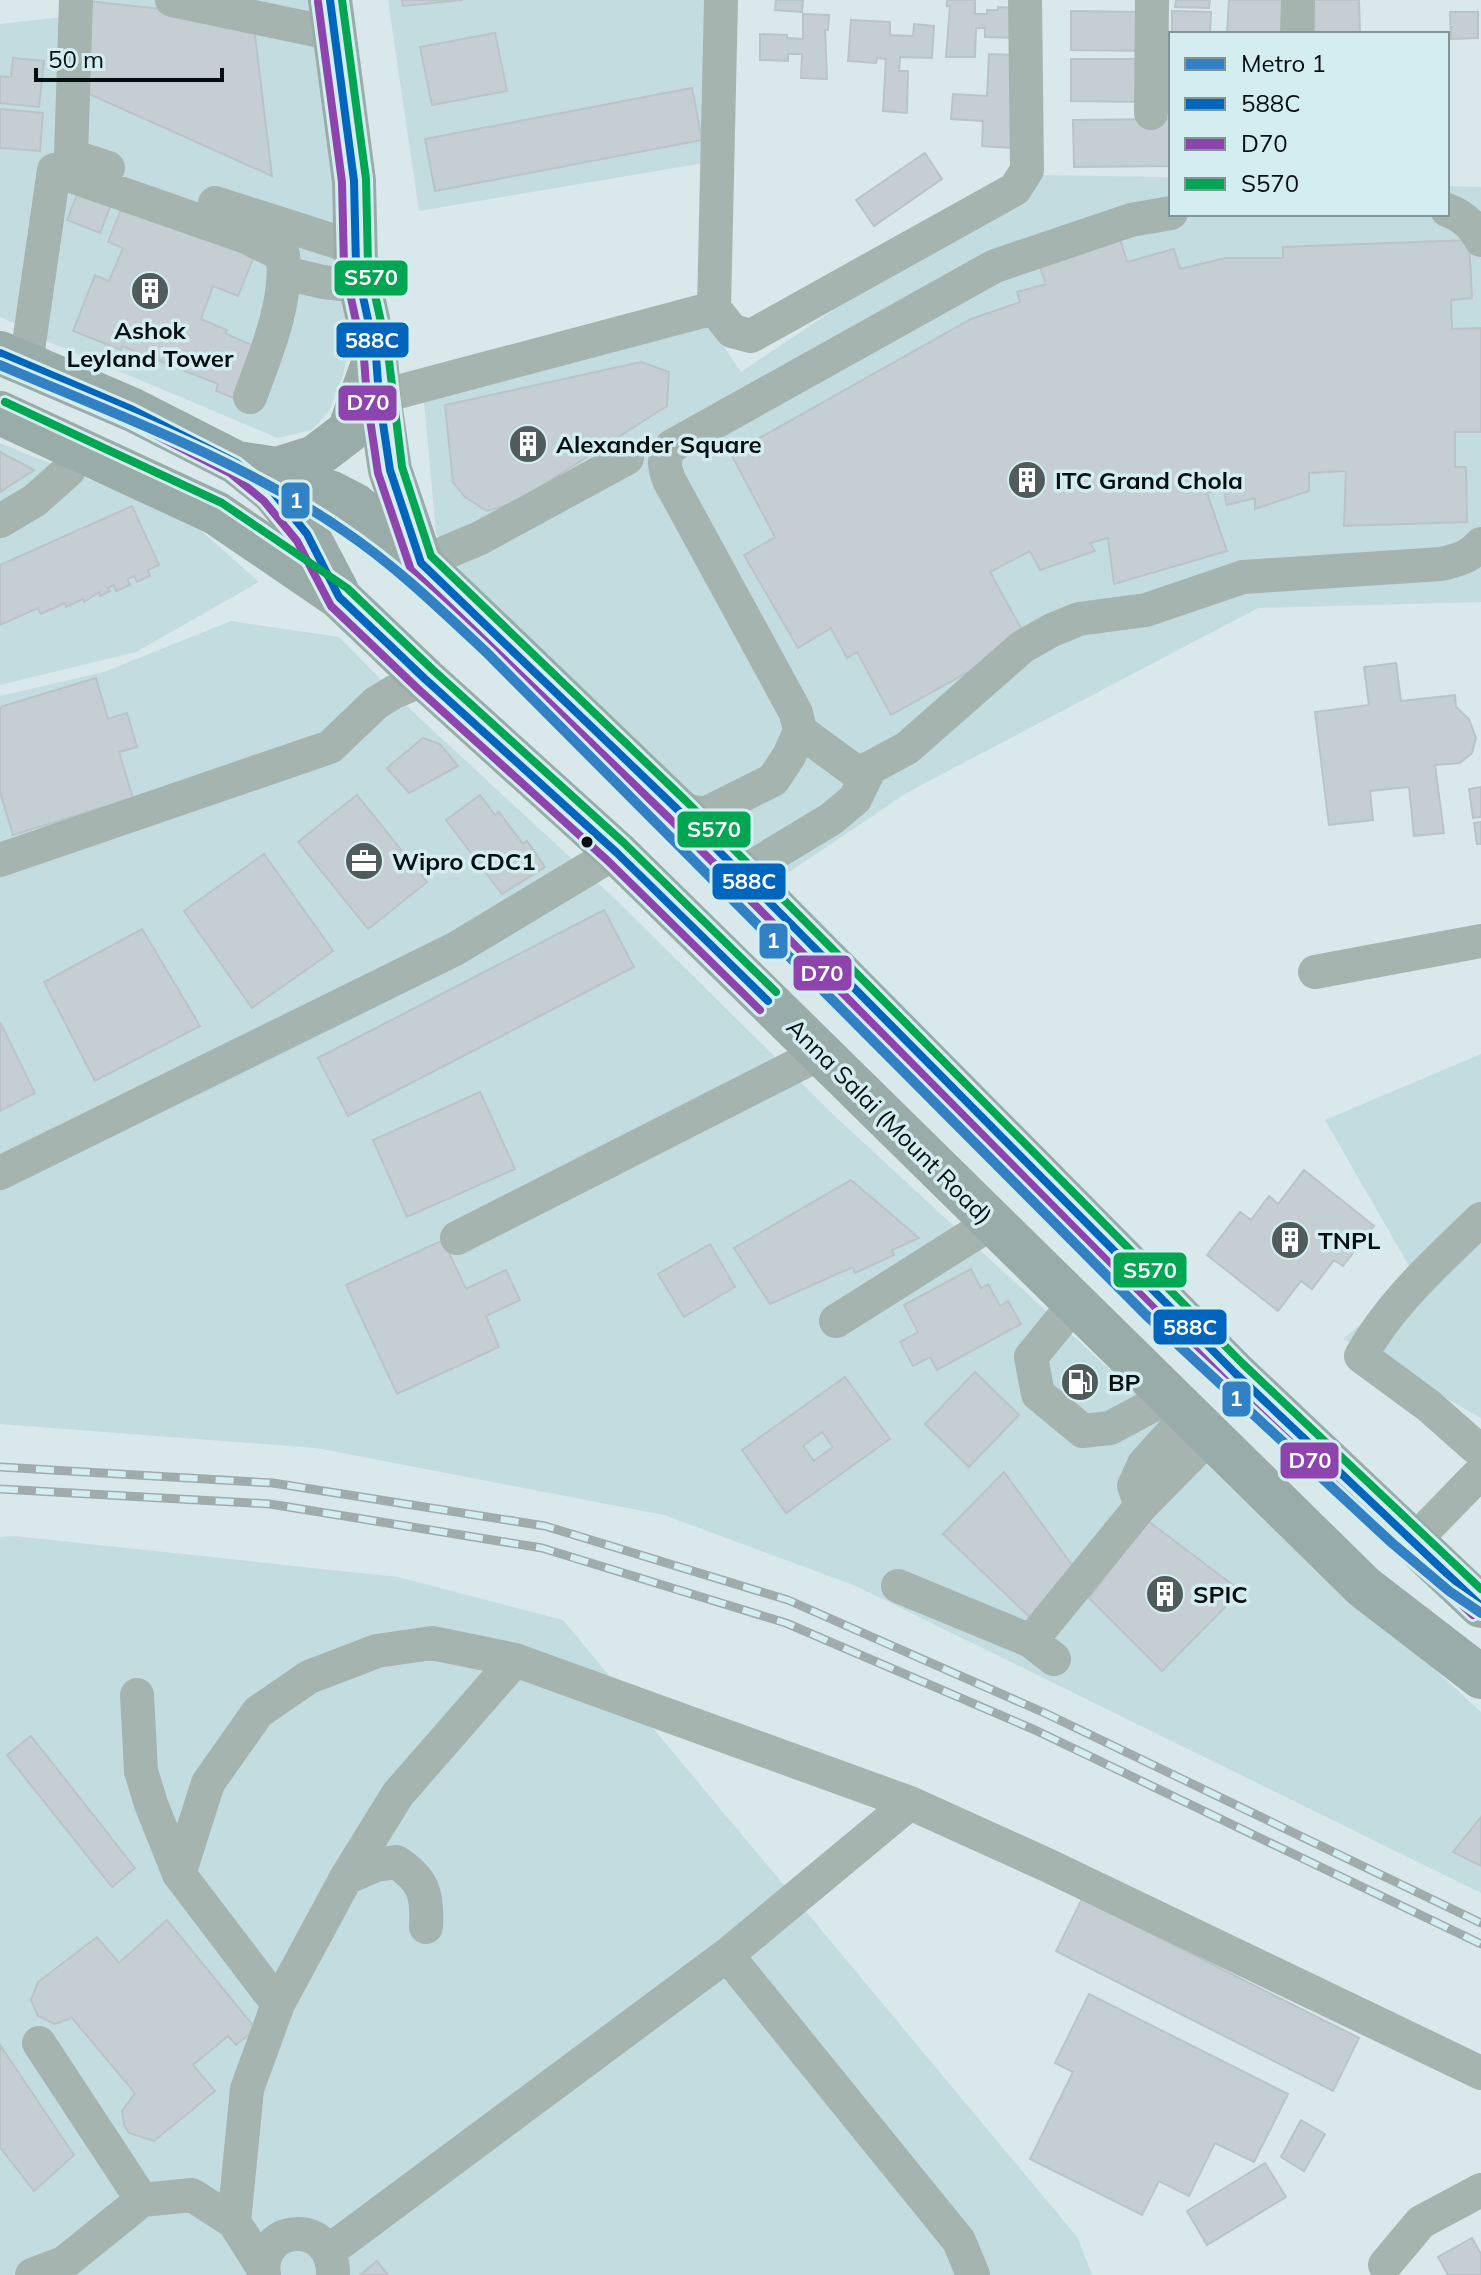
<svg xmlns="http://www.w3.org/2000/svg" width="1481" height="2275" font-family="Mulish,sans-serif">
<rect width="100%" height="100%" fill="#d9e8ea"/>
<path fill="#c3dcdf" d="M62,0H315L350,341L343,375L329,411L312,430L278,438L35,336L39,334L0,317V24L62,17Z
M388,0H728L722,160L419,211Z
M1035,175L1171,177V214H1447V186L1481,187V602L1258,608L908,792L773,883L450,559L436,533L422,379L709,325L741,372Z
M0,443L189,520L259,582L136,652L0,685Z
M231,621L339,637L411,710L613,897L840,1121L1481,1712V1893L856,1586L664,1515L316,1448L0,1424V696L104,672Z
M1481,1054V1418L1343,1339L1416,1278L1325,1120Z
M14,1536L398,1577L563,1620L1078,2238L1092,2275H0V1537Z"/>
<path fill="#c5cfd3" stroke="#bac4c7" stroke-width="2" fill-rule="evenodd" d="M402,0H463L403,6Z
M776,0H803L802,12L775,10Z
M947,0H975V14H987V10H998V7L1018,8L1017,38L985,37V28H976L975,57H946L950,6H947Z
M1176,0H1210L1209,8L1175,7Z
M1229,0H1287L1291,34H1227Z
M1314,0H1359L1360,34H1315Z
M88,1L253,19L272,176L80,90Z
M1071,11L1141,12V51L1071,50Z
M1172,11L1211,12L1210,34H1172Z
M1450,12H1478V38L1451,39Z
M803,14L829,15L828,30H825L827,79L801,78L802,54H788V61L760,60V34L787,35V38L803,39Z
M851,20L890,22V35L913,36L914,24L934,26L932,58L900,57L899,71H908L907,113L883,111L886,59L877,58L876,63L848,61Z
M495,33L507,91L432,105L420,47Z
M989,54L1016,55L1011,148L982,146L983,121L951,119L953,94L987,96Z
M13,58L44,61L39,107L0,103V76L11,77Z
M1071,59H1141V102L1071,101Z
M692,88L702,140L435,191L425,139Z
M0,109L43,113L40,151L0,148Z
M1171,119V166L1074,167L1073,120Z
M925,153L942,179L874,226L856,200Z
M87,169L120,182L100,233L67,220Z
M131,185L259,244L238,296L213,286L201,319L227,330L226,334L254,346L234,398L216,391L218,384L122,346L121,350L73,331L95,275L109,281L123,248L108,242Z
M1119,235L1127,262L1174,249L1180,269L1225,258H1283V247L1469,240L1472,298L1451,300L1452,329L1481,328V432H1455V467H1466L1467,522L1344,526L1346,471L1309,473V491L1255,509V498L1227,505L1223,488L1207,493L1227,551L1114,584L1108,538L1090,543L1095,551L1040,570L1030,551L990,572L1027,639L891,715L857,652L847,658L831,628L798,648L744,555L775,537L731,454L971,319L1020,302L1017,292L1046,284L1037,259Z
M641,362L669,372L667,406L516,502L487,511L465,497L453,482L445,405Z
M0,452L34,470L0,492Z
M132,506L159,565L148,570L150,576L137,582L134,576L127,579L130,585L116,591L114,585L108,588L110,591L100,596L99,592L84,602L83,599L66,607L65,603L41,614L38,608L0,625V565Z
M1396,663L1401,701L1455,695L1456,707L1469,719L1476,738L1472,753L1460,763L1435,765L1444,833L1414,836L1409,787L1370,791L1373,820L1329,825L1315,712L1369,705L1364,667Z
M96,678L108,719L127,713L137,747L119,752L133,798L13,835L0,792V707Z
M423,738L440,744L458,766L409,793L387,768Z
M1481,787V817L1473,818L1469,789Z
M357,795L427,882L368,929L298,842Z
M480,795L495,815L499,812L523,844L527,841L545,867L502,894L446,820Z
M1481,822V844H1477L1474,823Z
M264,854L333,951L252,1008L184,911Z
M604,910L634,967L348,1116L318,1058Z
M142,929L200,1026L95,1081L44,982Z
M0,1022L35,1093L0,1111Z
M480,1092L515,1169L407,1217L373,1140Z
M1304,1170L1374,1226L1343,1266L1334,1260L1312,1289L1301,1281L1278,1311L1207,1255L1240,1212L1251,1220L1269,1196L1278,1204Z
M851,1180L919,1238L892,1250L894,1255L855,1273L853,1267L770,1304L734,1248Z
M443,1240L466,1289L506,1270L520,1300L486,1316L499,1347L397,1394L346,1285Z
M710,1244L735,1287L684,1317L658,1274Z
M971,1269L981,1288L988,1284L1000,1306L1008,1301L1021,1324L937,1370L930,1357L913,1366L900,1342L918,1332L904,1305Z
M975,1372L1019,1415L969,1467L925,1424Z
M845,1377L890,1439L786,1513L742,1450ZM822,1432L833,1447L814,1461L803,1446Z
M1004,1472L1077,1572L1040,1627L943,1534Z
M1148,1521L1241,1591L1162,1671L1089,1598Z
M31,1736L135,1868L112,1887L7,1755Z
M1481,1817V1866L1453,1852Z
M1082,1899L1359,2038L1333,2091L1056,1951Z
M167,1920L256,2029L236,2045L228,2036L193,2065L215,2091L154,2141L129,2133L124,2125L122,2111L135,2093L72,2018L55,2024L38,2016L31,2000L38,1982L97,1937L119,1963Z
M1089,1994L1288,2094L1254,2162L1215,2143L1189,2196L1159,2181L1142,2215L1030,2159L1073,2072L1055,2063Z
M0,2045L74,2155L34,2191L0,2147Z
M1301,2120L1325,2134L1304,2171L1281,2157Z
M1265,2163L1286,2197L1207,2245L1187,2211Z
M1472,2238L1481,2254V2275H1448L1438,2257Z
M377,2261L388,2275H360Z"/>
<g fill="none" stroke-linecap="round" stroke-linejoin="round">
<path stroke="#a6b4b0" stroke-width="34" d="M76,0L71,156L108,168
M172,0L335,34
M721,0L714,308L732,331L751,336L1015,189L1027,170L1025,0
M1297,34L1298,0
M1151,113L1152,0
M215,203L356,248
M1447,210C1463,216 1473,225 1481,240
M285,273L323,282L360,286
M26,364L54,170L246,237L283,255C288,303 266,353 250,397
M379,397L714,308
M0,521L34,501L69,470L76,447
M421,563L480,538L627,458
M800,731L856,772L870,768L907,748L1022,647L1052,630L1079,619L1146,610L1243,577L1441,564C1459,560 1469,557 1481,544
M677,809L705,814L773,780L789,756L800,731L796,713L669,480C664,466 662,458 672,446L995,266L1131,220L1171,213
M0,860L330,747L376,703L394,692L425,679
M740,874L831,819L855,799L870,768
M1315,972L1481,941
M0,1173L455,949L616,852
M1481,1219C1437,1262 1391,1302 1361,1356L1429,1406L1481,1452
M457,1238L821,1053
M1075,1303L1031,1357L1038,1394L1083,1431L1110,1428L1170,1396
M836,1321L993,1222
M1141,1506L1134,1486L1144,1464L1189,1414
M1413,1542L1481,1472
M898,1586L1031,1641L1054,1659
M1031,1641L1141,1506L1195,1451L1207,1433
M137,1695L141,1771L151,1804L179,1874
M346,1878L376,1865L396,1862C423,1879 428,1894 426,1927
M727,1955L959,2241L973,2275
M278,2004L179,1874L208,1783L258,1712L309,1677L377,1651L432,1643L515,1660L910,1803L1047,1865L1481,2073
M39,2043L142,2200
M234,2222L247,2089L278,2004L346,1878L398,1794L515,1660
M329,2251L727,1955L910,1803
M1385,2265L1421,2222L1481,2190
M32,2275L64,2263L142,2200L192,2195L234,2222L263,2268
M264,2275C256,2224 334,2217 333,2275"/>
<path stroke="#9aaca8" stroke-width="44" d="M330,0L354,181L356,265L376,356L379,397L390,470L421,561
M0,353L133,410L237,463L273,492L307,534
M0,413L216,513L339,597L425,679L616,852L1364,1587L1481,1677
M237,463L277,469L315,457L349,431L372,366
M337,591L307,534L305,519L309,502L318,495L330,492L355,505L421,563L677,809L1235,1373L1481,1606"/>
<g stroke="#a0acab" stroke-width="9">
<path id="rail" d="M0,1467L273,1483L545,1526L788,1600L1047,1714L1481,1923
M0,1489L270,1504L542,1548L786,1623L1035,1730L1481,1944"/>
</g>
<use href="#rail" stroke="#d3edf0" stroke-width="6" stroke-dasharray="18" stroke-linecap="butt"/>
<g stroke="#d3edf0" stroke-width="14">
<path id="bus-1" d="M330,0L354,181L356,265L376,356L379,397L390,470L421,563L677,809L1235,1373L1481,1606
M0,353L133,410L237,463L273,492L307,534L339,597L425,679L616,852L768,1001"/>
</g>
<g stroke="#d3edf0" stroke-width="14">
<path id="bus-2" d="M318,2L342,182L344,266L364,358L367,399L378,473L411,570L669,818L1226,1381L1473,1615
M0,366L128,421L230,473L264,501L297,541L331,606L417,688L608,861L760,1010"/>
</g>
<g stroke="#d3edf0" stroke-width="14">
<path id="bus-3" d="M342,0L366,179L368,264L388,353L402,467L431,556L686,801L1243,1364L1481,1589
M5,402L222,503L347,588L433,670L624,843L776,992"/>
</g>
<use href="#bus-1" stroke="#0065bd" stroke-width="8"/>
<use href="#bus-2" stroke="#8e44ad" stroke-width="8"/>
<use href="#bus-3" stroke="#00a651" stroke-width="8"/>
<g stroke="#d3edf0" stroke-width="16">
<path id="metro-1" d="M0,365C113,413 243,461 344,531C396,566 441,610 487,653L1146,1315L1392,1543L1449,1591L1481,1613"/>
</g>
<use href="#metro-1" stroke="#3281c4" stroke-width="10"/>
</g>
<defs>
<g id="building-disc" transform="scale(2)"><circle r="9.5" fill="#505b5c" stroke="#d3edf0"/><path d="M-4-6H4V6H1V3H-1V6H-4ZM-2.5-4.3h1.7v1.8h-1.7ZM.8-4.3h1.7v1.8H.8ZM-2.5-1h1.7V.8h-1.7ZM.8-1h1.7V.8H.8Z" fill="#fff"/></g>
<g id="office-disc" transform="scale(2)"><circle r="9.5" fill="#505b5c" stroke="#d3edf0"/><path d="M-6-3h4V-5.5h4V-3h4V5H-6ZM-1-4.5V-3h2v-1.5ZM-6 0V1H6V0Z" fill="#fff"/></g>
<g id="fuel-disc" transform="scale(2)"><circle r="9.5" fill="#505b5c" stroke="#d3edf0"/><path d="M-5.5-6h7V0h2V4h1.3V-2.5L3-4.5l.8-.8L6-3V5H2.5V1h-1V6h-7ZM-4.2-4.7v3.2H.2V-4.7Z" fill="#fff"/></g>
</defs>
<g fill-rule="evenodd">
<use href="#building-disc" x="150" y="291"/>
<use href="#building-disc" x="528" y="444"/>
<use href="#building-disc" x="1027" y="480"/>
<use href="#office-disc" x="364" y="861"/>
<use href="#building-disc" x="1290" y="1240"/>
<use href="#fuel-disc" x="1080" y="1382"/>
<use href="#building-disc" x="1165" y="1594"/>
</g>
<circle fill="#060f10" stroke="#d3edf0" stroke-width="3" cx="587" cy="842" r="7"/>
<g text-anchor="middle" dominant-baseline="central" stroke-width="7" stroke-linejoin="round" paint-order="stroke">
<g font-size="24" font-weight="bold" fill="#060f10" stroke="#d3edf0" text-anchor="start">
<text x="150" y="330" text-anchor="middle">Ashok<tspan x="150" dy="28">Leyland Tower</tspan></text>
<text x="556" y="444">Alexander Square</text>
<text x="1055" y="480">ITC Grand Chola</text>
<text x="392" y="861">Wipro CDC1</text>
<text x="1318" y="1240">TNPL</text>
<text x="1108" y="1382">BP</text>
<text x="1193" y="1594">SPIC</text>
</g>
<g font-size="24" fill="#060f10" stroke="#d3edf0">
<text transform="translate(890 1121) rotate(45)">Anna Salai (Mount Road)</text>
</g>
</g>
<g stroke="#d3edf0" stroke-width="3">
<rect x="333" y="259" width="76" height="38" rx="8" fill="#00a651"/>
<rect x="335" y="321" width="75" height="38" rx="8" fill="#0065bd"/>
<rect x="337" y="384" width="61" height="38" rx="8" fill="#8e44ad"/>
<rect x="280" y="481" width="31" height="39" rx="8" fill="#3281c4"/>
<rect x="676" y="810" width="76" height="39" rx="8" fill="#00a651"/>
<rect x="711" y="862" width="76" height="39" rx="8" fill="#0065bd"/>
<rect x="758" y="922" width="31" height="38" rx="8" fill="#3281c4"/>
<rect x="792" y="954" width="61" height="38" rx="8" fill="#8e44ad"/>
<rect x="1112" y="1251" width="76" height="38" rx="8" fill="#00a651"/>
<rect x="1152" y="1308" width="76" height="38" rx="8" fill="#0065bd"/>
<rect x="1221" y="1380" width="31" height="38" rx="8" fill="#3281c4"/>
<rect x="1279" y="1441" width="61" height="39" rx="8" fill="#8e44ad"/>
</g>
<g font-size="22" text-anchor="middle" font-weight="bold" fill="#fff">
<text x="371" y="285">S570</text>
<text x="372" y="348">588C</text>
<text x="368" y="410">D70</text>
<text x="296" y="508">1</text>
<text x="714" y="837">S570</text>
<text x="749" y="889">588C</text>
<text x="773" y="948">1</text>
<text x="822" y="981">D70</text>
<text x="1150" y="1278">S570</text>
<text x="1190" y="1335">588C</text>
<text x="1236" y="1406">1</text>
<text x="1310" y="1468">D70</text>
</g>
<rect x="1169" y="32" width="280" height="184" fill="#d3edf0" stroke="#819496" stroke-width="2"/>
<rect x="1185" y="58" width="40" height="12" fill="#3281c4" stroke="#819496" stroke-width="2"/>
<text x="1241" y="72" font-size="24" fill="#060f10">Metro 1</text>
<rect x="1185" y="98" width="40" height="12" fill="#0065bd" stroke="#819496" stroke-width="2"/>
<text x="1241" y="112" font-size="24" fill="#060f10">588C</text>
<rect x="1185" y="138" width="40" height="12" fill="#8e44ad" stroke="#819496" stroke-width="2"/>
<text x="1241" y="152" font-size="24" fill="#060f10">D70</text>
<rect x="1185" y="178" width="40" height="12" fill="#00a651" stroke="#819496" stroke-width="2"/>
<text x="1241" y="192" font-size="24" fill="#060f10">S570</text>
<path d="M36 68v12h186v-12" fill="none" stroke="#060f10" stroke-width="4"/>
<text x="48" y="68" font-size="24" fill="#060f10" stroke="#d3edf0" stroke-width="6" paint-order="stroke">50 m</text>
</svg>
